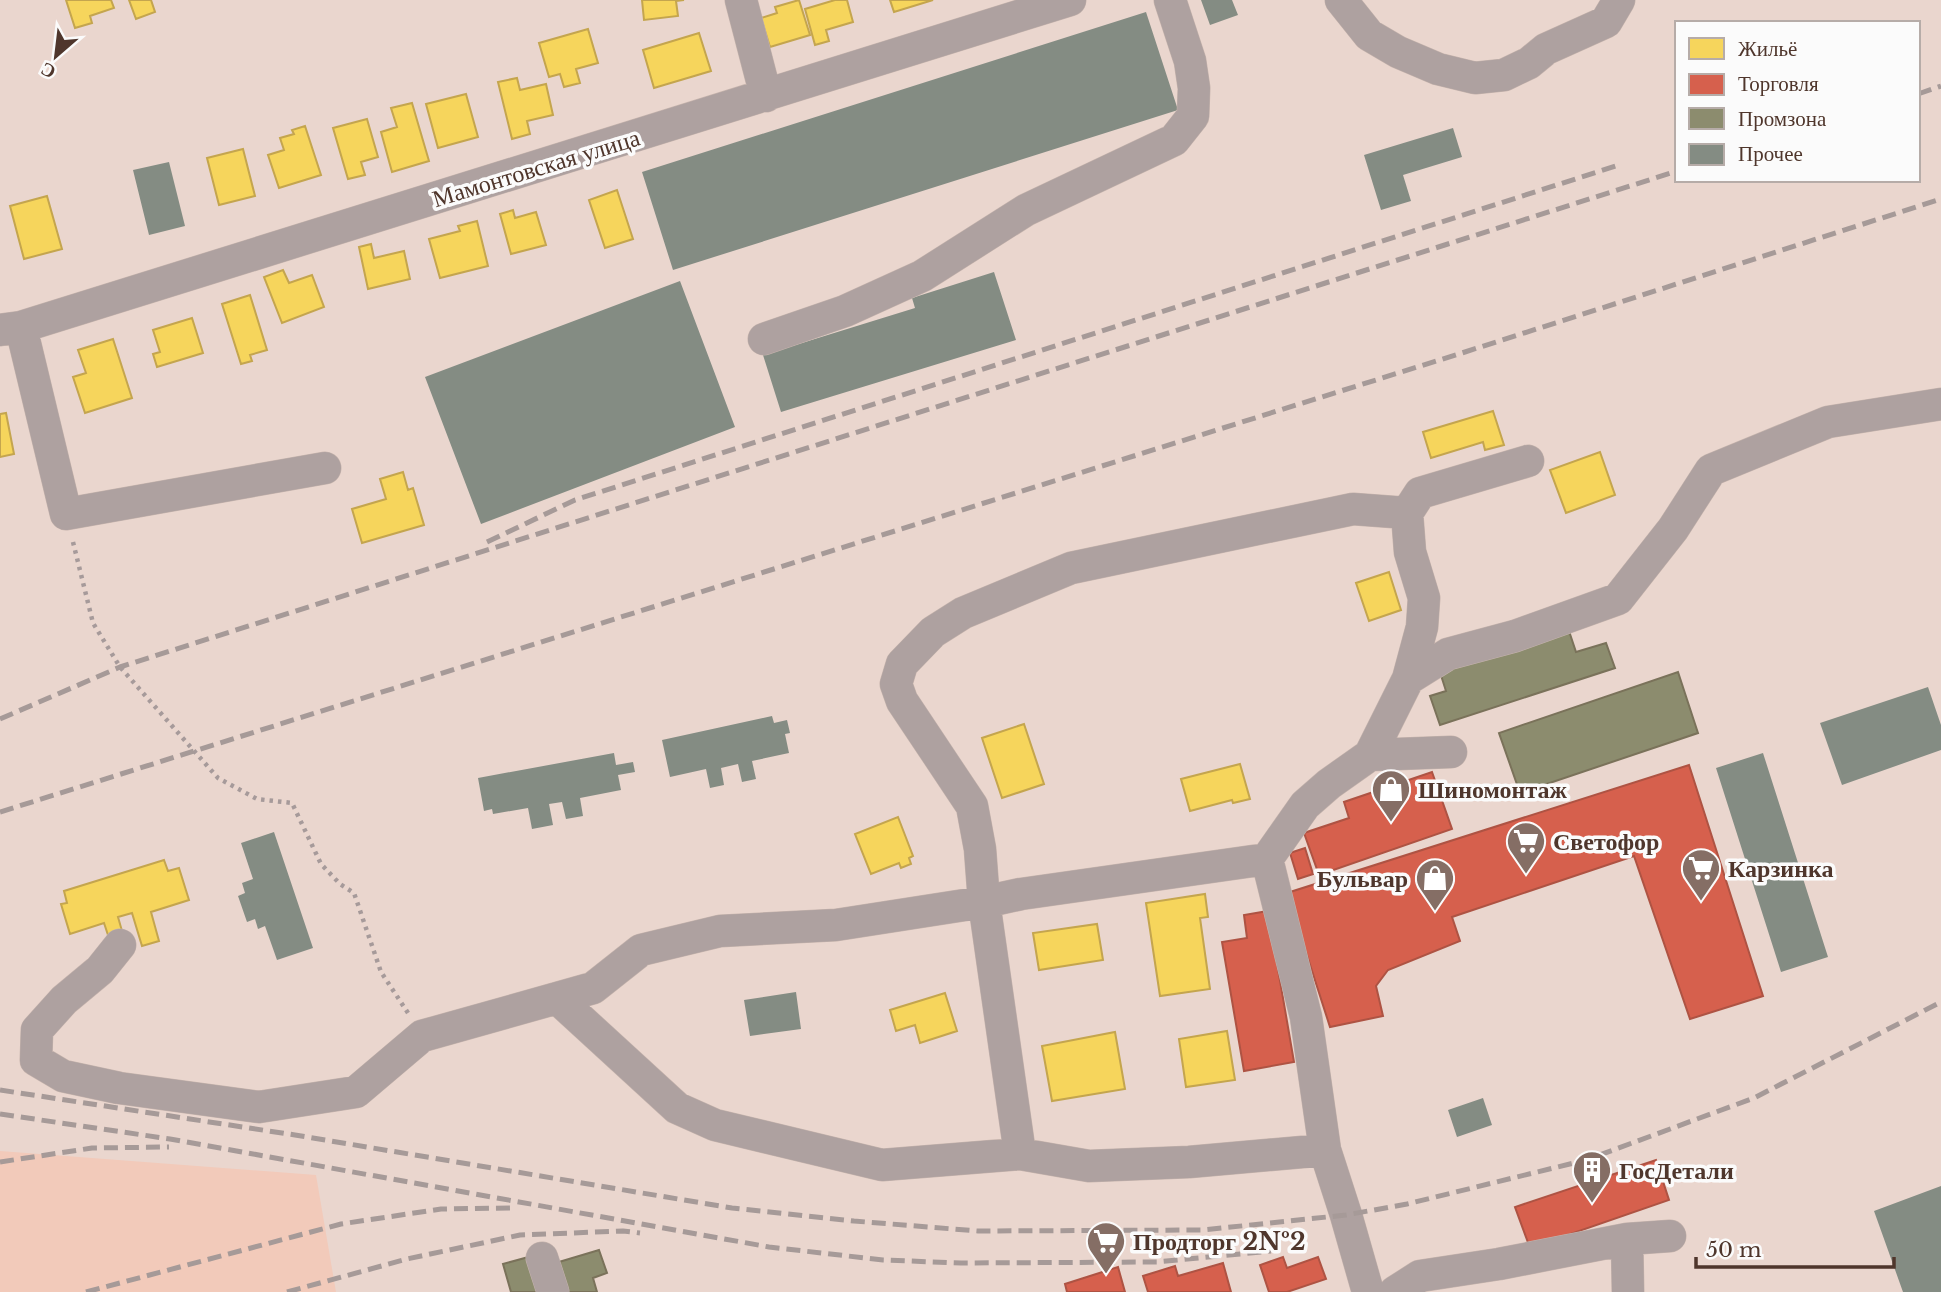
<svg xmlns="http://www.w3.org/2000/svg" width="1941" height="1292" font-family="'Libre Baskerville',serif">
<rect width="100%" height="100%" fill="#ead6ce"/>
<path fill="#f2caba" d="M0,1151L316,1175L336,1292H0Z"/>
<path fill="#f6d55c" stroke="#c4a54e" stroke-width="2" d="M66,0H111L114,8L90,16L92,23L75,28Z
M129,0H151L155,12L136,19Z
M642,0H684L676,1L678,16L644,20Z
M799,0L810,35L770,47L761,18L777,13L775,7Z
M835,0H847L853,22L826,30L829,41L815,45L805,9Z
M890,0H933L894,12Z
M588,29L598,63L576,69L580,83L564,87L560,74L549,77L539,43Z
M699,33L711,71L654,88L643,50Z
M517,78L520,90L546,84L553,115L527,121L530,134L512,139L498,82Z
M466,94L478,137L438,148L426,104Z
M412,103L429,161L392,172L381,132L397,127L391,108Z
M367,119L378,157L361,162L365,175L348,179L333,128Z
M305,126L321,175L279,188L268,155L284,150L280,138L294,134L292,130Z
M243,149L255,196L219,205L207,158Z
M617,190L633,239L605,248L589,200Z
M47,196L62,249L24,259L10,206Z
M513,210L515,218L536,212L546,245L511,254L500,214Z
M477,221L488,266L440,278L429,239L460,231L458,226Z
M371,244L374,258L404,251L410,279L368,289L359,247Z
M283,270L289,283L312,275L324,307L282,323L264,277Z
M250,295L267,350L250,355L252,361L241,364L222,304Z
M192,318L203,353L157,367L153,354L160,352L153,330Z
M113,339L132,398L85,413L73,377L86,373L78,350Z
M1493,411L1504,445L1485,450L1483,442L1431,458L1423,432Z
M6,413L14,454L0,457V414Z
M1600,452L1615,495L1566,513L1550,470Z
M403,472L408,490L413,488L424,525L362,543L352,509L386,499L380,479Z
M1389,572L1401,610L1369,621L1356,583Z
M1024,724L1044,784L1002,798L982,738Z
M1240,764L1250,799L1233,803L1232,800L1190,811L1181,779Z
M898,817L913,856L909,858L911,864L901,868L899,863L871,874L855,834Z
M164,860L168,871L179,868L189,900L151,912L159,941L142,946L132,913L118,917L122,931L108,935L104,923L70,934L61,904L67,903L64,891Z
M1205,894L1208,917L1200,918L1210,989L1160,996L1146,903Z
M1097,924L1103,960L1039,970L1033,933Z
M945,993L957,1031L920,1043L915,1025L896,1031L890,1010Z
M1227,1031L1235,1080L1186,1087L1179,1039Z
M1115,1032L1125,1089L1052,1101L1042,1046Z"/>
<path fill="#d6604d" stroke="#ae5343" stroke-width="2" d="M1689,765L1763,996L1690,1019L1634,856L1452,917L1460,941L1388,970L1376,986L1383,1016L1330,1027L1287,893Z
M1432,772L1452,829L1319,875L1304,833L1349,818L1344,802Z
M1305,848L1313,874L1298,879L1290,853Z
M1268,911L1294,1062L1244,1071L1222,942L1247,938L1244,915Z
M1656,1160L1669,1200L1530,1248L1515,1207Z
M1283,1257L1287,1268L1318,1257L1326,1279L1287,1292H1269L1260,1265Z
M1223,1263L1231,1292H1148L1143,1276L1175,1266L1178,1276Z
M1118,1267L1125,1292H1067L1065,1284Z"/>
<path fill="#8c8c6e" stroke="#7a725a" stroke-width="2" d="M1568,628L1576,652L1606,643L1615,668L1440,725L1430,696L1446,691L1439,669Z
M1678,672L1698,733L1520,793L1499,733Z
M599,1250L607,1273L593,1278L597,1292H568L559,1262Z
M532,1256L542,1292H511L503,1264Z"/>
<path fill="#848c83" d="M1201,0H1232L1238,15L1210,25Z
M1146,12L1178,110L673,270L642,172Z
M1453,128L1462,157L1403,175L1411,201L1381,210L1364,155Z
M169,162L185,226L149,235L133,170Z
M994,272L1016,340L781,412L763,355L915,308L912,298Z
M680,281L735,427L481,524L425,377Z
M1928,687L1941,725V750L1842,785L1820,723Z
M772,716L774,723L787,720L790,733L785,734L789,753L752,761L756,779L742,782L738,764L721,768L724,785L710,788L706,769L670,777L662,740Z
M614,753L616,765L633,762L635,772L618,775L621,790L580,798L583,816L566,819L562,802L549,804L553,825L532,829L528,808L493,814L492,809L484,811L478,778Z
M1763,753L1828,957L1781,972L1716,768Z
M274,832L313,948L277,960L265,926L258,929L255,919L247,922L238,896L245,893L242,883L253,879L241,843Z
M796,992L801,1029L750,1036L744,1000Z
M1483,1098L1492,1125L1457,1137L1448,1110Z
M1941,1186V1292H1903L1874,1211Z"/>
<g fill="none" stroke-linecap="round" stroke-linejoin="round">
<g stroke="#c6b4ad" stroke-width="33">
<path id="minor" d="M741,0L766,96
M1341,0L1369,35L1398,52L1438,69L1475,78L1504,75L1529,63L1546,49L1606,22L1619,0
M21,327L66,514L325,468
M0,330L21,327L1070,0
M764,339L845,311L922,276L1026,210L1174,140L1193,116L1194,88L1190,61L1170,0
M1408,679L1422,627L1424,598L1410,552L1407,513L1420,493L1528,461
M1370,755L1451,752
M120,945L100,970L64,1000L37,1030L36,1060L63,1076L119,1088L259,1107L356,1092L422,1036L593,988L641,950L720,931L836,925L984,902L1021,894L1267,859
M557,998L677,1108L715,1125L882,1165L1020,1154L1089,1166L1189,1162L1325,1150
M1020,1154L984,902L980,849L972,806L902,701L896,684L902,664L933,632L963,613L1071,568L1353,509L1407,513
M1627,1239L1628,1292
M542,1258L553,1292
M1368,1292L1346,1215L1325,1150L1306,1017L1267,859L1305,805L1329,784L1370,755L1408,679L1448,654L1515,636L1618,599L1673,529L1711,470L1828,422L1941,404
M1395,1292L1420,1276L1499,1264L1627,1239L1670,1236"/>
</g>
<path stroke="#a69a9a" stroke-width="4.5" stroke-dasharray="3.5 5" stroke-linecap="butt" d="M73,542L93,623L120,667L218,778L257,799L292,803L321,864L340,884L354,893L381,972L408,1013"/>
<use href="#minor" stroke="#aea1a0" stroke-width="32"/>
<path stroke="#a69a98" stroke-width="5" stroke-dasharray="14 7" stroke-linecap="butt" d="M1918,94L1941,86
M487,542L575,500L1619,165
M0,719L120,667L1677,171
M0,812L1465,352L1941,199
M0,1090L295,1135L732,1208L854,1221L978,1231L1203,1230L1346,1215L1407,1204L1586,1160L1754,1098L1941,1002
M0,1114L170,1139L769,1247L883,1260L961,1263L1157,1262L1271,1251
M0,1162L92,1148L169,1147
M86,1292L341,1224L441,1209L511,1208
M287,1292L407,1259L520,1235L623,1231L640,1233"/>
</g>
<defs>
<g id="shop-pin" transform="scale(2.0125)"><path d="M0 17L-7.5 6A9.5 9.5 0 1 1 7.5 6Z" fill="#856e65" stroke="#fbfbfb"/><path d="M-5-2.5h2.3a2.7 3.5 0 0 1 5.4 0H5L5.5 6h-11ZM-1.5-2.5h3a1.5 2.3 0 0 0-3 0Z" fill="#fff"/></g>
<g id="supermarket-pin" transform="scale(2.0125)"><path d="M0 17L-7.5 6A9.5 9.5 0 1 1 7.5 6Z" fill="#856e65" stroke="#fbfbfb"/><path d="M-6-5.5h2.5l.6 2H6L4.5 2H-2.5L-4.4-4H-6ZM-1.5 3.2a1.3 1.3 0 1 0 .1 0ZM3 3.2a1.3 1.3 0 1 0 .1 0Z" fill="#fff"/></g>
<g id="building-pin" transform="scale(2.0125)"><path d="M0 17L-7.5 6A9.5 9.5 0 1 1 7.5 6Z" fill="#856e65" stroke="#fbfbfb"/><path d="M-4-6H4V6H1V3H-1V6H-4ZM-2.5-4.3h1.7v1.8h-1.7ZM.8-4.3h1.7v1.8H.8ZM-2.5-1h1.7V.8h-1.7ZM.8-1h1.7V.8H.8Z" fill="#fff"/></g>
</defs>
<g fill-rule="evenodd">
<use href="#shop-pin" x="1391" y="789"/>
<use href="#supermarket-pin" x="1526" y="841"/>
<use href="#supermarket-pin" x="1701" y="868"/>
<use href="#shop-pin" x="1435" y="878"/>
<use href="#building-pin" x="1592" y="1170"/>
<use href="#supermarket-pin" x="1106" y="1241"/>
</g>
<g text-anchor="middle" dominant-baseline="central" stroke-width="7" stroke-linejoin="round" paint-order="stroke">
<g font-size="24" fill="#4f362c" stroke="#fbfbfb">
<text transform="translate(536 168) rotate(-17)">Мамонтовская улица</text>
</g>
<g font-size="24" font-weight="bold" fill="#4f362c" stroke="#fbfbfb" text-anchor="start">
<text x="1418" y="789">Шиномонтаж</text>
<text x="1553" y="841">Светофор</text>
<text x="1728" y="868">Карзинка</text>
<text x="1408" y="878" text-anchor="end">Бульвар</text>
<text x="1619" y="1170">ГосДетали</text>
<text x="1133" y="1241">Продторг 2№2</text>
</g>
</g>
<rect x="1675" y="21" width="245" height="161" fill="#fbfbfb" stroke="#b6aca8" stroke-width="2"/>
<rect x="1689" y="38" width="35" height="21" fill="#f6d55c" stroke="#b6aca8" stroke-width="2"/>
<text x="1738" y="56" font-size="21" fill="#4f362c">Жильё</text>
<rect x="1689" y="74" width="35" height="21" fill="#d6604d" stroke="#b6aca8" stroke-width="2"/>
<text x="1738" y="91" font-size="21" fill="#4f362c">Торговля</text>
<rect x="1689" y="108" width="35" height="21" fill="#8c8c6e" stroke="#b6aca8" stroke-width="2"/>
<text x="1738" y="126" font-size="21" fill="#4f362c">Промзона</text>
<rect x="1689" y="144" width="35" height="21" fill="#848c83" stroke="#b6aca8" stroke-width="2"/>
<text x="1738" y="161" font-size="21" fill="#4f362c">Прочее</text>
<g transform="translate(56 56) rotate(208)" stroke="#fbfbfb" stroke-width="5" paint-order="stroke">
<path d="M0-5L12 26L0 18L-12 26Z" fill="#4f362c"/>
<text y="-10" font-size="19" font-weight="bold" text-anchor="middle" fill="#4f362c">С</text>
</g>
<path d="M1696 1257v10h198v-10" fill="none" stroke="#4f362c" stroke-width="3.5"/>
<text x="1706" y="1257" font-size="21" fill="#4f362c" stroke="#fbfbfb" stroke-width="5" paint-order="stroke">50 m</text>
</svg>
